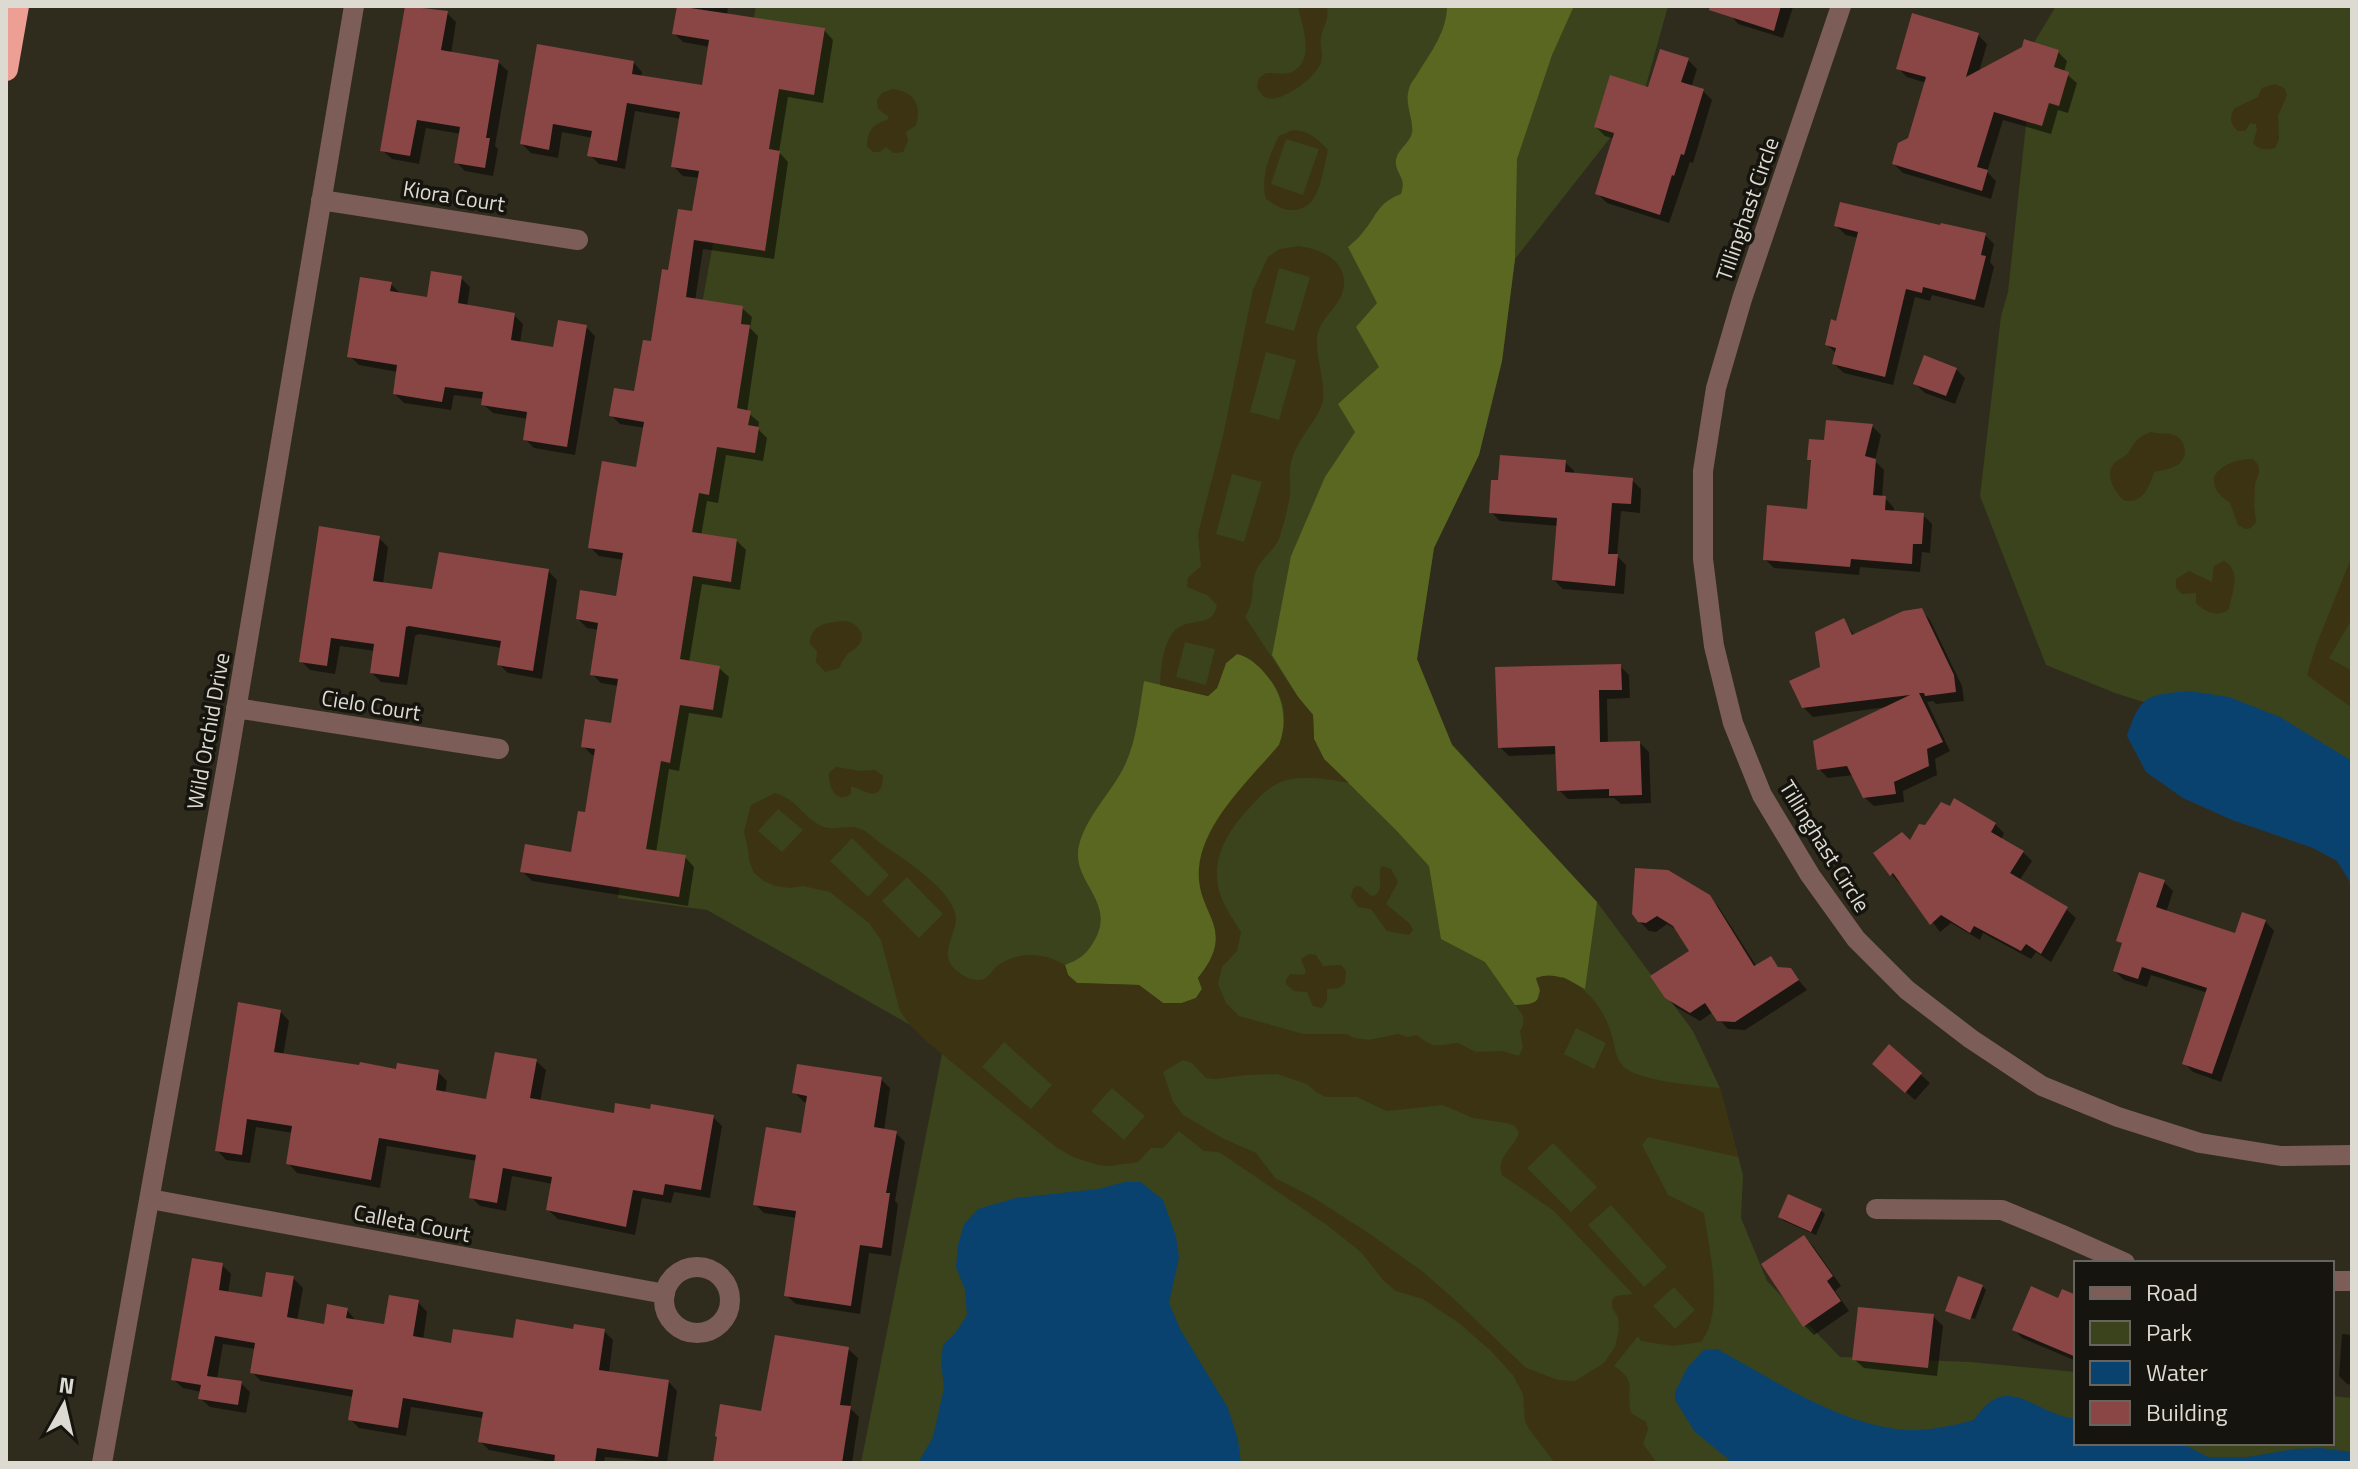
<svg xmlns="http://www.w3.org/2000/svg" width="2358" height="1469" font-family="'Titillium Web',sans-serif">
<rect width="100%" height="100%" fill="#302c1d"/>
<path fill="#3a431b" d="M756,6H1668L1643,96L1515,259L1502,361L1479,454L1434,548L1417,659L1452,744L1597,902L1693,1031L1720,1088L1743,1175L1741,1218L1767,1281L1840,1357L1970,1362L2076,1372V1443H2332V1396L2352,1398V1463H861L944,1044L707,910L618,898L676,448Z
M2056,6H2352V800L2204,721L2115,693L2046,665L1980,496L2001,316L2008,292L2035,41Z"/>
<path fill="#596721" d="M1447,6H1574L1552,55L1517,159L1515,259L1502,361L1479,455L1434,548L1417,659L1452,745L1597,902L1585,989L1563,977L1540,990L1537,1000L1533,1004L1515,1005L1485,962L1441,939L1429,866L1395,829L1324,759L1314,739L1313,715L1298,697L1272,655L1291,556L1325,477L1355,432L1338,404L1379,367L1356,327L1377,303L1348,247C1353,242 1359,238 1363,232C1377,216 1377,203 1401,194C1406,178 1399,178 1396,165C1394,151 1409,145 1412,133C1414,119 1404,104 1409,89C1410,84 1415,78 1418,73C1431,52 1447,31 1447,6Z
M1237,654C1273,664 1293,711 1279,745C1260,770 1242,795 1223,820C1216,829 1206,839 1203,850C1186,906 1243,924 1198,978L1202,989L1196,998L1182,1003H1163L1139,985L1077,983L1068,975L1065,965C1078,960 1086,955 1093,943C1119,901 1070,883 1079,845C1087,815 1112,792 1125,765C1137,739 1139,710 1144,681L1208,696L1217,688L1226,663Z"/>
<path fill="#3b3312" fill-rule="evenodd" d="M1298,6H1327C1329,23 1324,22 1321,37C1319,45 1324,53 1321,62C1317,77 1280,105 1265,97C1261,95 1260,91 1257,87L1259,78L1266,73C1274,73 1285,75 1292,72C1316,61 1302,25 1298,6Z
M2275,84L2284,88L2287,95L2278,116L2279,139L2275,148C2266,150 2259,150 2253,143L2257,130L2256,124L2250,123L2245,131H2238C2231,125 2228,117 2235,108L2258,97L2262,88Z
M893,89C914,92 922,104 916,125L906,132L908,141L903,152L894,153L886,147L880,152H873L867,146C867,131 873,124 887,120L889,117L878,109L877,100L882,93Z
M1293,130C1309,131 1317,138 1328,150C1322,172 1321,212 1290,210C1281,210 1273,203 1266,199C1260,178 1270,154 1279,136ZM1286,139L1319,149L1303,195L1271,184Z
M1299,246C1317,249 1342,257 1344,280C1346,305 1318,316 1317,339C1316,359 1325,380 1323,400C1321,416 1297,439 1292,459C1288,470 1291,483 1290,495C1288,508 1284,523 1280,536C1276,550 1261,557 1256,571C1249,590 1257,597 1245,617L1298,697L1313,715L1314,739L1324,759L1349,783C1330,779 1306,775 1287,780C1272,784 1262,794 1252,805C1229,829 1209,858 1220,894C1224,907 1234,920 1241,932L1237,951L1222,967L1218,984L1226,1003L1239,1016L1303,1034H1346L1354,1038L1369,1040L1398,1034L1408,1037L1417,1035C1435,1050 1437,1045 1458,1043L1476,1052L1502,1051L1519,1056L1523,1047L1520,1031C1527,1021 1523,1013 1515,1005C1524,1005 1541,1005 1540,991C1539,986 1537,983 1536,978C1549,973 1560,976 1572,982C1592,993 1606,1014 1612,1036C1615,1046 1615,1058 1623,1066C1636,1081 1699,1086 1720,1088L1738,1157L1648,1137L1642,1145L1668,1195L1704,1213C1709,1250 1725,1311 1701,1342L1673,1346L1641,1341L1638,1336L1614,1366C1639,1382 1625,1390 1631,1413L1646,1422L1648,1429L1643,1444L1657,1463H1555L1529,1429L1525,1421L1523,1394L1513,1375L1490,1350L1459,1323L1423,1299L1396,1291L1383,1280L1361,1252L1327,1225L1219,1152L1204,1151L1179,1131L1163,1148H1151L1138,1162L1110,1166L1098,1165L1073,1157L1056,1147L927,1042L910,1025L900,1011L881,940L869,923L830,892L803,886L790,888L775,886L764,881L754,873L749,860L748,849L744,832L751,805L775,793C799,800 804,820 824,827C835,831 849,824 860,829C867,831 874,838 880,843C901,857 948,887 955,913C961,933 932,955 961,974C967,978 976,982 984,979C989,976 993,970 997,966C1019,951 1043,952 1065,965L1068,975L1077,983L1139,985L1163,1003H1182L1196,998L1202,989L1198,978C1240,927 1195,916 1199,868C1203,822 1250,779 1279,745C1284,732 1286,720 1283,706C1280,688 1255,656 1237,654L1226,663L1217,688L1208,696L1160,685C1161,668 1163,635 1181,626C1197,619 1213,626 1217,605L1207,595L1187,587L1188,578L1201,566L1198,534L1223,436L1253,290L1268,257L1280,249ZM1279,268L1310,277L1294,331L1265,323ZM1266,352L1296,360L1279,420L1250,412ZM1232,474L1262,482L1244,542L1216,534ZM1185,642L1215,649L1206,685L1176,677ZM778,809L803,830L782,852L758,831ZM852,838L889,875L868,897L830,861ZM907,877L943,914L919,938L882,901ZM1576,1028L1606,1043L1594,1069L1564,1054ZM1004,1042L1052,1085L1031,1109L982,1067ZM1183,1060L1192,1063L1206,1078L1215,1079L1246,1075L1277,1074L1307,1084L1316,1092L1326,1097H1357L1387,1111L1443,1105L1473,1118L1507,1123L1515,1126L1519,1133C1514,1149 1496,1156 1502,1175L1554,1211L1633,1294L1616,1296L1612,1300V1307L1618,1317L1619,1330L1615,1347L1604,1363L1575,1381L1558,1380L1526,1368L1455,1300L1423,1272L1370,1234L1314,1198L1275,1178L1256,1153L1224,1139L1183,1115L1173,1102L1163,1072ZM1112,1088L1145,1116L1124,1140L1091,1111ZM1553,1143L1597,1187L1571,1212L1527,1168ZM1611,1205L1667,1267L1644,1287L1588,1225ZM1674,1287L1695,1310L1675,1329L1653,1306Z
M2151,432C2158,434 2164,433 2170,434C2185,436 2190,455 2179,464C2172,469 2162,470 2154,472C2149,488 2142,505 2123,500C2115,492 2105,476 2113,465C2116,460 2124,458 2128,453C2137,440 2136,438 2151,432Z
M2253,459L2259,466V472L2255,484L2254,506L2256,522L2251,528L2246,529L2238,525L2230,503C2221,496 2213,491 2214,477C2221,464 2238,459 2253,459Z
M2352,556V619L2329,658L2352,671V708L2307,675L2316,646Z
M2224,561C2242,571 2232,592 2229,609C2219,618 2205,612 2196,603V593L2182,594L2176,588V579L2189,571L2212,582L2214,566Z
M847,621C859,625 868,636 857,647C853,651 848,652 846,656C843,660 841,664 839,668L825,672L816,662L817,651L810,644C810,623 830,622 847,621Z
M836,767L860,771L875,770L883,776C882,805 864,790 851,786V794C836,805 828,786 829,773Z
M1382,866L1391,869L1398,882L1386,904L1410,924L1413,930L1409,935L1387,931L1371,909L1358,907L1351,897L1353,889L1356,886L1361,887L1371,896L1376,895C1385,886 1376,875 1382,866Z
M1309,954L1316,955L1323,966L1341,965L1346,971L1345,983L1339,988L1327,989V1000L1322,1008L1313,1006L1307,992L1294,991L1286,984V980L1290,974L1304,975L1306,971L1301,959Z"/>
<path fill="#0a426f" d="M2189,691L2229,697L2280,717L2352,761V896L2349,880L2337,861L2313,848L2232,820L2183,798L2146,772L2127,736C2141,694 2148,695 2189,691Z
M1125,1182H1141L1163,1200L1176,1236L1179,1258L1169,1303L1180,1329L1228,1408L1238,1440L1241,1463H918L933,1437L944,1388L941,1362L943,1345L956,1332L967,1315L965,1290L956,1267L958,1245L964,1224L978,1209L1016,1198L1098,1189Z
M1717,1349C1775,1380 1839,1425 1906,1430C1929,1431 1952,1426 1974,1420C2007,1369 2033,1414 2076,1419V1443H2181L2208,1457H2248L2294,1449L2320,1448L2352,1452V1463H1730L1728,1459L1695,1432L1675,1400V1392L1687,1368L1704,1350Z"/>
<path fill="#0007" d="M407,6L447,13L456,22L451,54L498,62L508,71L495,146L498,149L493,176L465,171L456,162L461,134L426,128L419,164L392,159L382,150Z
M689,6H728L727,15L824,30L833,40L823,103L788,97L779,152L788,162L774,259L703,249L695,301L742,308L752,317L750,328L758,336L747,412L759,422L758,429L767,438L763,461L726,455L718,503L707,501L701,536L737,541L746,550L740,590L702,584L689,663L719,668L729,677L722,718L689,713L679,771L669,769L656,853L685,857L694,867L688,906L532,881L523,872L573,854L587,814L596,756L592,755L583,746L613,725L619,686L601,683L592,674L599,630L587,628L578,619L617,599L624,560L599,556L590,547L638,469L645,428L620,424L611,415L636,393L652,343L670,272L694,213L700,178L683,176L673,166L681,119L635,111L625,169L599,164L590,155L593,138L562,132L558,158L531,153L522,144L633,62L642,72L641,78L704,87L710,47L683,42L674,33Z
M1707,6H1792L1793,7L1783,38L1738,24L1729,13Z
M1978,35L1987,44L1979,72L2058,52L2067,61L2064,72L2077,83L2068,113L2058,110L2051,134L2003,120L1987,172L1996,181L1991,199L1903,173L1894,164L1910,139L1926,83L1907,77L1898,68Z
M1688,60L1697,69L1691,88L1703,91L1712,100L1693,163L1690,162L1669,223L1607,203L1598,194L1615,139L1605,136L1596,127L1650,90Z
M1836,226L1985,235L1994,244L1990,262L1994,267L1984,308L1932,295L1930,301L1915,297L1893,385L1844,373L1834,364L1837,354L1827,345L1838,323L1858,238L1846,235Z
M461,278L470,287L467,307L514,315L523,324L520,343L555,349L586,327L595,336L575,455L534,448L525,439L528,419L493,413L483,404L484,399L454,395L451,410L404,403L395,394L398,372L359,365L350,356L391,284L400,293L429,299Z
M1956,369L1965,378L1955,404L1925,393L1915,384Z
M1872,426L1881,435L1875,461L1884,470L1882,498H1885L1894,508V513L1923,515L1932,524L1930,553L1922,552L1920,572L1860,567L1859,575L1774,568L1765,559L1809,511L1812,462L1809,459L1826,443Z
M1565,462L1574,471V475L1632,480L1641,489L1640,513L1621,511L1617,556L1626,565L1624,594L1563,589L1554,580L1558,526L1500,521L1491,512Z
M379,538L388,547L383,584L434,592L548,571L557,580L542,679L508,673L499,664L502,648L419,634L415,636L407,685L381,682L372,673L375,651L340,646L335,674L310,670L301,661Z
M1921,610L1930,620L1962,686L1964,701L1936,704L1933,701L1927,702L1950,751L1935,759L1937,775L1903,791L1904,802L1874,806L1864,797L1854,775L1828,778L1819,769L1887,707L1813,717L1803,707L1843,620L1855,636Z
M1620,666L1629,675L1630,698L1607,699L1608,744L1640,743L1649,752L1651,803L1621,804L1614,798L1568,799L1559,790L1558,754L1509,756L1500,747Z
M1995,824L2004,833L2001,840L2023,852L2032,861L2019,881L2066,909L2076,918L2051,962L2036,952L2031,959L1983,933L1980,940L1951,923L1940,932L1902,882L1900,884L1892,875L1876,854L1911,843Z
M2164,882L2173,891L2166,913L2236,936L2265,921L2274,931L2221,1082L2193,1072L2184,1063L2208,993L2151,975L2147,987L2124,980L2115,971L2123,945L2119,940Z
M1708,896L1718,906L1757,967L1771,959L1780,969L1790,970L1807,990L1745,1030L1728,1029L1713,1012L1700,1021L1676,1007L1666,997L1692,952L1679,931L1667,924L1656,932L1649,931L1639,921Z
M280,1011L289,1021L283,1056L398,1071L438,1072L447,1081L445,1094L488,1101L536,1061L546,1070L540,1102L615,1116L713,1117L722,1126L710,1198L674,1192L671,1203L642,1198L635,1235L558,1219L548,1210L553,1184L512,1176L506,1211L480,1206L471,1197L477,1161L387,1146L380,1188L297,1173L288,1163L293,1133L256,1127L250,1163L226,1160L217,1150Z
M1890,1047L1930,1083L1915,1100L1884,1073Z
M881,1079L890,1088L884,1131L896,1133L905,1142L895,1201L898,1204L891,1256L869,1253L860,1314L796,1304L786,1295L797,1218L764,1213L755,1204L803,1135L808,1102H804L795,1093Z
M1821,1210L1825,1214L1816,1235L1784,1221L1780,1217Z
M1804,1237L1813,1246L1841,1286L1835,1291L1849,1311L1814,1335L1805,1326Z
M222,1265L231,1274L228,1294L264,1300L293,1278L303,1288L297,1321L325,1326L347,1310L356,1321L386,1326L418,1302L427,1312L423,1340L453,1345L515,1341L575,1331H604L613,1340L609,1373L668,1381L677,1391L667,1463L605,1457L604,1463H556L489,1450L480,1441L483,1418L411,1407L406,1436L359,1428L350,1419L354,1397L261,1381L252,1372L256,1349L223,1344L217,1379L241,1383L250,1392L246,1413L210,1407L200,1398L201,1392L183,1388L173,1379Z
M1982,1286L1986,1290L1975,1319L1950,1310Z
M2076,1297V1361L2022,1338L2014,1329L2059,1300Z
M1933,1316L1943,1326L1937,1376L1864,1368L1854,1359Z
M2342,1334L2352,1335V1385L2347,1384L2339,1376Z
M848,1349L858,1358L850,1408L859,1417L852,1463L814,1458L813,1463H715L762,1413Z"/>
<path fill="#8a4545" d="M405,6L448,11L441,50L499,60L486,138H490L485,168L454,163L460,127L417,120L410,156L380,151Z
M677,6L825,28L814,95L779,89L769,149L780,151L765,251L694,240L686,297L743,306L741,324L750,325L737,408L751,411L748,425L759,427L755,453L717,447L709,495L699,493L692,532L737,539L731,582L693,576L680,659L720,666L713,710L680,705L670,763L661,761L646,849L686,855L679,897L520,872L525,844L571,852L578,811L585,812L595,749L581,747L585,719L611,723L618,679L590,675L598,623L576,619L580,590L616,596L623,553L588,548L597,490L602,461L636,467L644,422L609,416L614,388L634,391L643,340L651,341L662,269L668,270L678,209L692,211L699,171L671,167L680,112L627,103L617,161L587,156L592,131L553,124L549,150L520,144L537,44L634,61L632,74L702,85L709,40L672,34Z
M1710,6H1781L1774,31L1709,10Z
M1912,13L1979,33L1966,77L2022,47L2024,39L2059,50L2054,67L2069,72L2059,106L2049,103L2042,126L1994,112L1977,167L1988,170L1982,191L1892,164L1898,143L1908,138L1926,77L1896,69Z
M1660,49L1689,58L1681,82L1704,89L1684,155L1681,154L1674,176L1672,175L1660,215L1595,194L1614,133L1594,127L1610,75L1648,87Z
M1840,202L1940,225L1941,223L1986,233L1981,255L1986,256L1975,300L1923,287L1922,293L1906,289L1885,377L1832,364L1836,348L1825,345L1831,319L1836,321L1858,232L1834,226Z
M431,271L462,276L458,303L515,313L511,340L553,347L558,320L587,325L567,447L523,440L527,412L481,405L483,392L445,387L442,402L393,394L397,365L347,357L360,277L392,282L390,291L427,297Z
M1924,355L1957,368L1946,396L1913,384Z
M1826,420L1873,424L1865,456L1876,459L1873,495L1886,496L1885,510L1924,513L1922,544H1913L1912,564L1851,559L1850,567L1763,560L1767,505L1807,509L1811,460H1807L1809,439L1824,440Z
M1500,455L1566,460L1565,472L1633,478L1631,504L1612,503L1608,554H1618L1615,586L1552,580L1557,518L1489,513L1491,480H1498Z
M319,526L380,536L373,581L432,589L439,552L549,569L533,671L497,665L501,641L409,626L406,627L399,677L370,673L374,644L331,638L327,666L299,662Z
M1922,608L1954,675L1956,692L1925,696L1924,693H1919L1943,742L1927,749L1929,766L1894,782L1896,794L1863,798L1847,766L1817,770L1813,741L1910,695L1802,708L1789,681L1820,667L1815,632L1844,618L1852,635L1903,611Z
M1621,664L1622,690H1599L1600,742L1640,741L1642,795L1609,796V789L1557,791L1555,746L1498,748L1495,667Z
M1954,798L1996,823L1991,832L2024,851L2010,873L2068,907L2041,954L2026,944L2021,951L1974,926L1970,933L1941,915L1930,925L1893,873L1890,876L1873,853L1902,832L1910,840L1919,824L1925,825L1941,802L1950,806Z
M1635,868L1668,870L1710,895L1754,966L1771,956L1778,967L1791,968L1799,980L1735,1022L1717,1021L1705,1003L1690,1013L1665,998L1650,976L1689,951L1673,926L1657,916L1646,923L1638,922L1632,914Z
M2139,872L2165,880L2156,907L2235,933L2242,912L2266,920L2212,1074L2182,1064L2207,988L2142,967L2138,979L2113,971L2122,943L2116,941Z
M238,1002L281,1010L274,1052L359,1065L360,1062L396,1069L397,1063L439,1070L436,1090L486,1099L495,1052L537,1059L530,1098L614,1113L615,1103L650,1109L651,1104L714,1115L701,1190L665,1184L663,1195L633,1190L626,1227L546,1210L552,1177L503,1168L497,1203L469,1198L476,1155L379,1138L371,1180L286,1164L292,1126L247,1119L242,1155L215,1151Z
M1889,1044L1922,1073L1905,1093L1872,1064Z
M797,1064L882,1077L874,1127L897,1131L886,1193H890L882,1248L860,1245L851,1306L784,1296L796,1211L753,1205L766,1127L801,1133L807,1096L792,1093Z
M1788,1194L1822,1209L1811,1232L1778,1217Z
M1804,1235L1833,1276L1827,1281L1841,1301L1803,1327L1761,1264Z
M192,1258L223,1263L219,1290L262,1297L266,1272L294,1276L287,1317L324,1324L327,1304L348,1308L346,1318L384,1324L389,1295L419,1300L413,1336L451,1343L453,1329L513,1338L516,1319L573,1329L574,1324L605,1329L599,1370L669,1380L658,1457L597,1448L595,1463H554L555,1455L478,1442L483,1412L403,1398L398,1428L348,1420L353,1390L250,1373L255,1343L215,1336L207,1376L242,1381L238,1405L198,1399L201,1385L171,1380Z
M1958,1276L1983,1285L1970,1320L1945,1311Z
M2031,1286L2058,1298L2062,1289L2076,1295V1357L2012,1330Z
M1858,1307L1934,1314L1928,1368L1852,1360Z
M775,1335L849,1347L840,1405L851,1406L842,1463H713L717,1437L715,1436L720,1404L761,1411Z"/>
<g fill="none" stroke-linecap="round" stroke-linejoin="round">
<path stroke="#7d5d58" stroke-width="20" d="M1841,6L1742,299L1716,388L1703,471V559L1714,646L1733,723L1762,795L1810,875L1856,939L1907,990L1971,1039L2042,1086L2118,1117L2200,1143L2281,1156L2352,1155
M321,200L578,240
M236,708L499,749
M150,1199L665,1294
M1876,1209L2002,1210L2060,1234L2125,1263
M664 1300a33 33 0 1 1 66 0a33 33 0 1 1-66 0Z
M2332,1281H2352
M102,1463L226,770L354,6"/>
<path stroke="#ed9f93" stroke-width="24" d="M6,69L17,6"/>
</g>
<g text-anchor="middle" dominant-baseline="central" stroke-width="7" stroke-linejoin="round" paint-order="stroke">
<g font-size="22" fill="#dddbd1" stroke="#16140e">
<text transform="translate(454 196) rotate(9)">Kiora Court</text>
<text transform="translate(1747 209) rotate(-71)">Tillinghast Circle</text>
<text transform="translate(371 705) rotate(9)">Cielo Court</text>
<text transform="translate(208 731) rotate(-80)">Wild Orchid Drive</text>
<text transform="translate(1825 846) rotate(58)">Tillinghast Circle</text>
<text transform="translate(412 1223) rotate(11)">Calleta Court</text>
</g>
</g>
<rect width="2358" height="1469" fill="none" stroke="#dddbd1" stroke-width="16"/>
<rect x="2074" y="1261" width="260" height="184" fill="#16140e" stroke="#66645c" stroke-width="2"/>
<rect x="2090" y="1287" width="40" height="12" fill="#7d5d58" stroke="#66645c" stroke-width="2"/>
<text x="2146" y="1301" font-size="24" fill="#dddbd1">Road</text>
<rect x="2090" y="1321" width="40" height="24" fill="#3a431b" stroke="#66645c" stroke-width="2"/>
<text x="2146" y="1341" font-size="24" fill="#dddbd1">Park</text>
<rect x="2090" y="1361" width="40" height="24" fill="#0a426f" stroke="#66645c" stroke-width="2"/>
<text x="2146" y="1381" font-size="24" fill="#dddbd1">Water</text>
<rect x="2090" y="1401" width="40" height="24" fill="#8a4545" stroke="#66645c" stroke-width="2"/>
<text x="2146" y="1421" font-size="24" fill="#dddbd1">Building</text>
<g transform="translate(64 1405) rotate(8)" stroke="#16140e" stroke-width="6" paint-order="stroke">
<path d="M0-6L14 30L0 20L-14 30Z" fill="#dddbd1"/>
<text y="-12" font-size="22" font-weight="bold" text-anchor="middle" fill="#dddbd1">N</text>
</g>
</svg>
